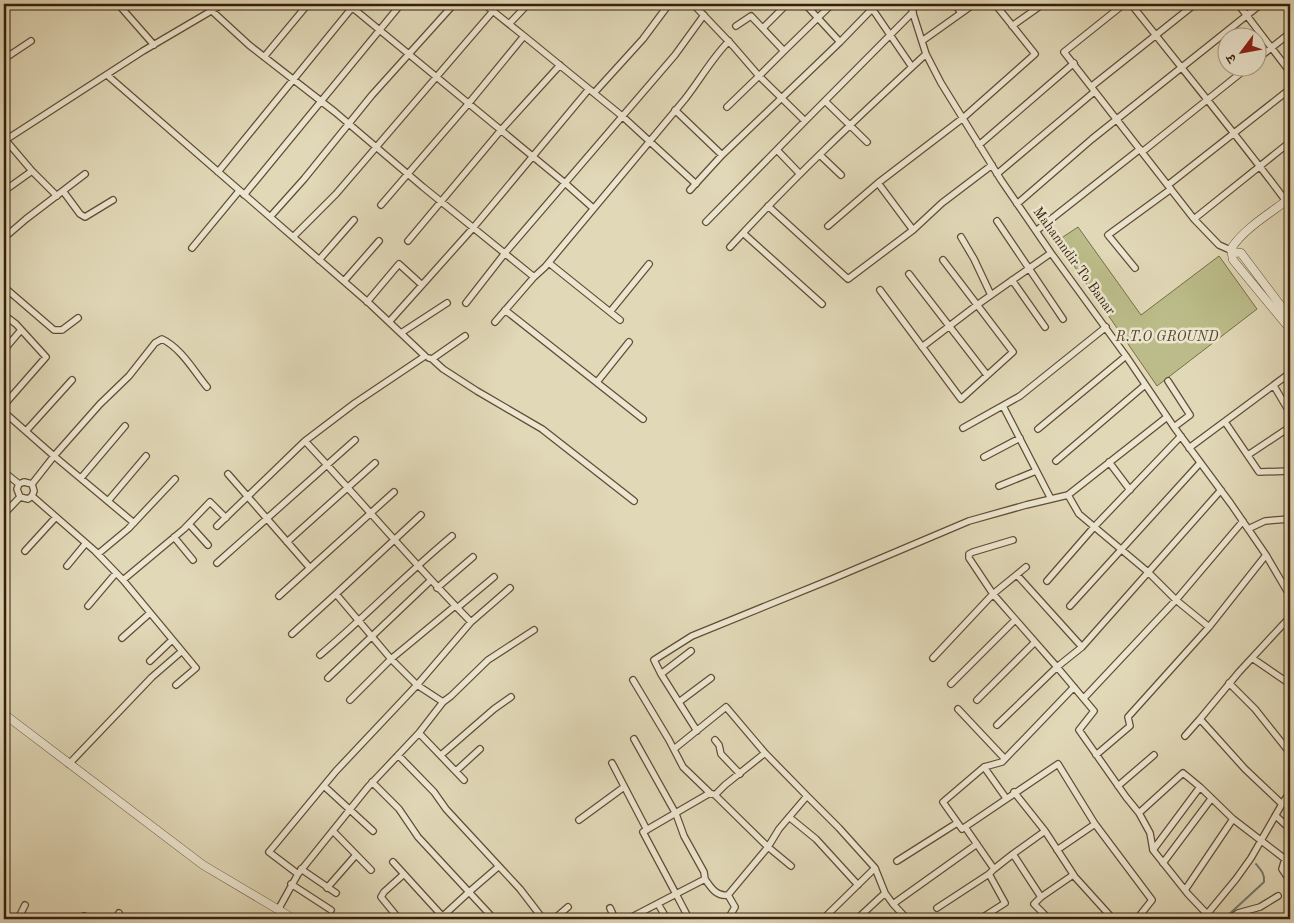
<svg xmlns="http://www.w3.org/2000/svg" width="1294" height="923" font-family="'Old Standard TT','Noto Serif Devanagari',serif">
<rect width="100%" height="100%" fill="#e1d8b7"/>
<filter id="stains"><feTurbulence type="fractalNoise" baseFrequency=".004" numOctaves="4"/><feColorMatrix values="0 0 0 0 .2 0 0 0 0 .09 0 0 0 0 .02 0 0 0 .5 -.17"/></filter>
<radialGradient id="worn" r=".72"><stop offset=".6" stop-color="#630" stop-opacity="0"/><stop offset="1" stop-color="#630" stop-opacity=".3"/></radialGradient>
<path fill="#bbbc89" stroke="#786e4a" d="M1078,227L1141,315L1219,256L1257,309L1157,386L1057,241Z"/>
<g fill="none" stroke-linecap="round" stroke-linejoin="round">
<path stroke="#707b71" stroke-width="2" d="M1224,919L1264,882C1265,874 1261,870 1256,864"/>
<g stroke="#614d35" stroke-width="8">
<path id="minor" d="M118,4L154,45
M348,4L565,183L593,208
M484,4L524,36
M693,4L733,46L759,76L784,51L751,16L736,26
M805,4L840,42
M869,4L912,67
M910,4L926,54L941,83L1001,180L1051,253L1126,356L1174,427L1231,504L1266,555L1290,596
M955,4L961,13
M1124,4L1064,52L1194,219L1219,245L1228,249H1231
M1131,4C1183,70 1236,134 1286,201
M1238,4L1290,72
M212,11L249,45L335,112L423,187L534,277L545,267C591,211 638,155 685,99C700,80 712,58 729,41
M509,24L528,4
M1012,26L1043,4
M763,28L787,4
M922,41L974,4
M784,51L832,4
M264,57L308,4
M4,59L31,41
M1256,60L1290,33
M107,75L370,304L425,356L355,403L305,441L217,526
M1092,86L1195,4
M594,93L643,39L669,4
M825,101L867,142
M675,110L722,155
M805,121L913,12
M4,138L32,171L57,196
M4,141L143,51L223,4
M979,145L1074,63
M777,150L800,174
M1142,152L1247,68
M820,155L841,175
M218,172L355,4
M997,174L1094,92
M878,183L913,230
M1168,185L1290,89
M690,190L722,155L840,42L872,9
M4,191L32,171
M63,191L80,214L85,217L113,200
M244,195L401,4
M1017,204L1092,139L1261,4
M381,205L469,103L524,36L622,116L696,184
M768,206L848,279L913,230L942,203L992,165
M270,217L304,179L372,95L454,4
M1194,219L1290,142
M997,221L1063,319
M706,222L805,121L759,76L727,107
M828,226L878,183L963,118L1035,54L995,4
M1036,231L1140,149
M743,233L822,304
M293,237L336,194L493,11
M961,237L974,259L991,295
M4,238L26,219L85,174
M408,241L501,130L560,65
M730,247C792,179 859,116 926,54
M192,248L239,191
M319,260L354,220
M549,263L620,320
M1135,268L1108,235L1171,189
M909,274L987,375
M1012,280L1045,327
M344,281L379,241
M4,287L54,330H62L78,318
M880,290L961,399L1013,352L943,260
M367,302L399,264L422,285
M466,303L505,253L675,55L704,15
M505,310L643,419
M610,312L649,264
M4,315L16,324L46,357L4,405
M389,322L473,228L589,89
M495,322L534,277
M401,333L447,303
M922,347L977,305L1051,253
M4,350L21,330
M429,358L432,359L465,336
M432,359L443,369L477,391L542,429L634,501
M1168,381L1190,415L1174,427
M597,382L629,342
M1274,386L1290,413
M1003,406L1051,499
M4,412L54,456L100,404L129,376L155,343L162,339C181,348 194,371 207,387
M1225,422L1259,472L1290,471
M963,428L1020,396L1106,327
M1038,429L1126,356
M26,431L72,380
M1189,448L1290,373
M1248,455L1290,427
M984,457L1020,438
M1056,461L1145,385
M1109,462L1130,490
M4,472L19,484
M228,474L310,568L394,492
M81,478L125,426
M32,484L54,456L134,523
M999,486L1036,471
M32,496L95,551L123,580L184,529L210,502L226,518
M20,497L17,489L19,484L24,482L32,484
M20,497L28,499L32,496L34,491L32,484
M108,501L146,456
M4,514L20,497
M1243,521L1176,600L1209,627L1266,555
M189,524L208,545
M1248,529L1265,521L1290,519
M174,537L193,560
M1013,540L973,552L969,554V558L993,594L1057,667L1082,647L1221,490
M287,542L375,463
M25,551L56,517
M98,554L128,529L175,479
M217,563L355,440
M67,566L86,543
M1017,575L1082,647
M123,580L196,668L176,685
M1047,581L1094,527L1181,436
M437,588L473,557
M279,596L310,568
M88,606L116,573
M1070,606L1200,463
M457,608L494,577
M471,622L510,588
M292,634L336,594
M122,638L150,613
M691,651L661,674L697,731
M320,655C365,617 406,574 452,536
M933,658L993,594L1026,567
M1252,658L1290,684
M150,661L172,640
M661,674L654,660L692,636L832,579L969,521L1026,505L1068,495
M328,678L430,581
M633,680L669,740L683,767L710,793
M1229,683L1255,709L1290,753
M951,684L1015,620
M1084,698L1176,600L1148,572L1079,514L1068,495L1167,417
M350,700L391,659L455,606
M977,700L1035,642
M443,702L451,696L488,660L534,630
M679,702L711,678
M958,709L1005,759
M997,725L1057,667L1094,711L1079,730L1126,797L1139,813L1150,833L1153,850L1188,894L1207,914
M419,733L464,780
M1185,736L1200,719
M634,739L676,814L684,836L704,872L705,879
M715,740L719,745L721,754L740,774
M674,749L726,707L765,753L807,796
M398,755L434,792L446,809L520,889L543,919
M441,755L494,709L511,697
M1096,755L1130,726L1128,717L1209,627
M612,763L647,830
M69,764L152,677L182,651
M984,767L943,802L962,829L1058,764L1095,824L1152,900L1137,919
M456,771L480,749
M372,782L399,809L418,837L469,892L443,916
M324,786L373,831
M1118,786L1154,755
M1014,792L1045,831L1013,854L1041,897L1034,904L1049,919
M715,795L725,785L765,753
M1006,798L984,767L1002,762L1074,687
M1282,804L1288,795L1290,778
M1139,813L1183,773L1200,787
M1276,816L1290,829
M789,817L816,839L858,885
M579,820L624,787
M965,827L994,869L989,874L1005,903L980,919
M333,831L371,870
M1045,831L1075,877L1113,919
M1057,850L1095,824
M1153,850L1200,787L1233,819L1285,859L1282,869L1290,881
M897,861L957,823
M393,862L444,918
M1163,863L1211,799
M791,866L768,847L779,829L807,796L839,828L875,868L885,893L893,904
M301,869L336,893
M994,869L1013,854
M298,874L269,852L336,771L417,685L391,659L336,594L421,515
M291,884L331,910
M327,888L355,856
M1185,890L1233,819
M1041,897L1073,875
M658,904L667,919
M610,908L615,919
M937,908L989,874
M278,910L298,874L368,787L419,733L443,702L417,685L471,622C414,564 361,501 305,441
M687,915L676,894L705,879C711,888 717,897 728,895
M18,919L25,905
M76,919L84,916L92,919
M116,919L119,913
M399,919L381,897L384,892L404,874
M494,919L469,892L498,867
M554,919L568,907
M628,919L676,894L643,832L710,793L715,795L768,847L728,895L735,907L728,919
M823,919L875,868
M857,919L885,893
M907,919L893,904L977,844
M1203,919L1236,879L1251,858L1282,804L1245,769L1200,719L1239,672L1290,617
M1230,919L1238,913L1260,907L1278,896"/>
</g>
<g stroke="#614d35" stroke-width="9">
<path id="tertiary" d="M1290,198C1272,212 1243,229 1231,249L1233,260L1290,329
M1232,252L1241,253L1290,318
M4,714L203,865L294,919"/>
</g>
<use href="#minor" stroke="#ece6d0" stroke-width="5.5"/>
<use href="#tertiary" stroke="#ece6d0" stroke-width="8"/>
</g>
<g text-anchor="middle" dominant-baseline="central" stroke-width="5" stroke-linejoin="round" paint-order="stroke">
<g font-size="14" fill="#361f0a" stroke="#ece6d0">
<text transform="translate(1074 261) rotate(54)">Mahamndir To Banar</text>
</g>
<g font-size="14" font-style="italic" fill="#57462a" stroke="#ece6d0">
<text x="1167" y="337">R.T.O GROUND</text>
</g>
</g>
<rect width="1294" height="923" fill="none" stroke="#e1d8b7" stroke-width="20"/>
<rect x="5" y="5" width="1284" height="913" fill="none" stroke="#361f0a" stroke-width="2.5"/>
<rect x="10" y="10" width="1274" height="903" fill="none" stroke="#361f0a"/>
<g transform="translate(1242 52) rotate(238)"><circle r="24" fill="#ece6d0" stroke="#a39681"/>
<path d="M0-4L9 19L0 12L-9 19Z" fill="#8f2418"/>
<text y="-8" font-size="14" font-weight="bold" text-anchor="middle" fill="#361f0a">उ</text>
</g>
<rect width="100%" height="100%" filter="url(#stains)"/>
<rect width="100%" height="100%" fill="url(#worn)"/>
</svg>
